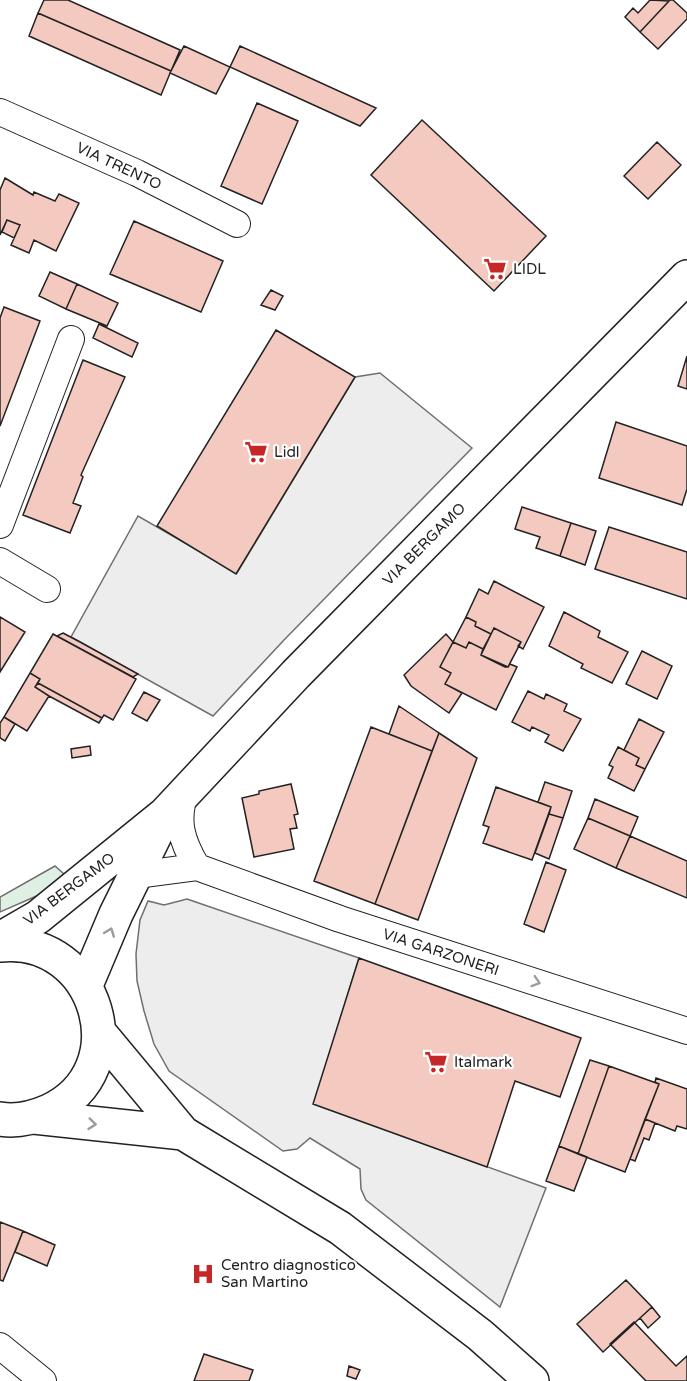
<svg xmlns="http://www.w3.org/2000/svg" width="687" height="1381" font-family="'Varela Round',sans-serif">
<rect width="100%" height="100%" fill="#fff"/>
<path fill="#e0efe3" stroke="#6f6f6f" stroke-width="1.5" d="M55,866L64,874L41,894L0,912V897Z"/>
<path fill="#ededed" stroke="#6f6f6f" stroke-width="1.5" d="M380,373L472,448L284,640L213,716L71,637L138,516L237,573L355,377Z
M187,899L359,958L314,1104L546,1188L500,1307L366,1200L361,1189L360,1169L310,1138L297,1149L283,1151L169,1071L154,1044L144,1011L137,981L136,954L140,920L148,901L164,905Z"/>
<path fill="#f3c9c0" stroke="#222" stroke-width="1.5" d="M44,0H68L180,50L171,71L38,13Z
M650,0L669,1L640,32L625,17L633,8L638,13Z
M673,0L687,13V19L658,49L640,32L670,0Z
M38,13L171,71L161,95L29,36Z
M184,46L230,67L216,94L170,73Z
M240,46L376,108L360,126L340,117L230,67Z
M257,103L298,121L262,204L221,186Z
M422,120L546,236L494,291L371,175Z
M657,142L681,165L648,199L624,176Z
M5,178L33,195L34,192L55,201L59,194L79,203L56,251L34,240L29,253L11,245L20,225L7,220L0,235V190Z
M7,220L20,225L14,238L2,232Z
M134,221L223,261L201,312L110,274Z
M50,272L77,284L66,309L39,296Z
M77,284L118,303L107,326L66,309Z
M271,290L283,296L275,310L261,305Z
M4,307L40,321L0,426V318Z
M99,324L138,343L132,357L93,338Z
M276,330L355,377L236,574L157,526Z
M687,356V389L678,386Z
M83,360L125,377L81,475L83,477L73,503L81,506L70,533L23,515Z
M616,422L687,446V489L682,505L599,478Z
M522,507L571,523L560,556L536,548L540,537L515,529Z
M571,523L596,531L585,565L560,556Z
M609,527L687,552V599L595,569Z
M494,581L544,607L523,649L518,646L521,642L494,628L491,634L475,626L476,622L466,617L479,589L488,594Z
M564,612L600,631L598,637L628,652L612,683L581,668L583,664L549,646Z
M0,617L25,632L0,672Z
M466,617L476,622L475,626L491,634L483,649L469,642L466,648L453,642Z
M494,628L521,642L508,667L481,655Z
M63,633L80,642L138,674L133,677L57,636Z
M53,634L136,679L113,720L104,715L102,718L38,683L40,679L30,673Z
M446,634L453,642L440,667L451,673L445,684L462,693L449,713L411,686L404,675Z
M453,642L466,648L469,642L483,649L481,655L505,667H508L510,664L517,667L496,710L445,684L451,673L440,667Z
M642,651L672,666L657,699L626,684Z
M30,673L40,679L35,687L49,696L27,731L4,717Z
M38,683L102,718L99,723L49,696L35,687Z
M528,691L544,699L546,694L567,704L564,711L581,719L563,751L545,742L549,735L532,727L530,731L512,722Z
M144,692L160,700L147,721L132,713Z
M399,706L439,733L432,751L389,734Z
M4,717L15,724L5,741L0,738V723Z
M639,719L664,732L645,769L636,765L639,758L624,750Z
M371,727L432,751L375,904L314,881Z
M439,733L477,758L418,920L375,904Z
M90,746L91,755L72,758L71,749Z
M618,747L639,758L636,765L645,769L634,791L608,778L613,767L609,765Z
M545,782L572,791L563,818L549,814L551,807L538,802Z
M291,784L298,814L294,815L297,828L290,829L294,849L254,857L242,798L259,794V791Z
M496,787L551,807L532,860L483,843L489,827L483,825Z
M595,799L638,817L630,836L588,818Z
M549,814L563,818L549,859L535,853Z
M588,818L630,836L616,868L574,849Z
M630,836L687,861V898L616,868Z
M546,862L566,870L544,932L524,924Z
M359,958L581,1038L560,1097L515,1081L487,1167L313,1104Z
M590,1060L609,1066L578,1154L559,1146Z
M609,1066L659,1084L625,1172L578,1154Z
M656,1078L687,1089V1129L677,1126L675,1131L645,1119L659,1084L655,1082Z
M645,1119L655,1123L649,1140L644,1138L635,1161L630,1159Z
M559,1146L587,1157L574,1191L546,1181Z
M0,1222L23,1231L3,1281L0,1280Z
M23,1231L55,1245L47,1266L15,1252Z
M626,1280L652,1307L603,1352L577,1324Z
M652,1307L660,1317L648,1328L640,1318Z
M634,1322L676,1366L687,1356V1381H646L610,1344Z
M204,1354L253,1370L249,1381H194Z
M349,1366L360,1370L356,1379L347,1376Z"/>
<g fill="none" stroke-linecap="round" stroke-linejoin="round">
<g stroke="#222" stroke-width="28">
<path id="minor" d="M0,112L137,173L237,224
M0,525L71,339
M0,561L47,589
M186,790C175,820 181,840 197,867
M136,875L197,867L340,919L687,1031
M0,1346L43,1381"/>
</g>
<g stroke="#222" stroke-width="36">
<path id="primary" d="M0,939L38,917L165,814L296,674L687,277
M0,945C98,935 138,1070 49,1111C33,1118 18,1122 0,1119
M86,985L116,914L162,821
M99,1032L183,1133L340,1228L480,1335L532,1381
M34,1117L183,1133"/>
</g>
<use href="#minor" stroke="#fff" stroke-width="26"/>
<use href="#primary" stroke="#fff" stroke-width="33"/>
</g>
<defs><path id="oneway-chevron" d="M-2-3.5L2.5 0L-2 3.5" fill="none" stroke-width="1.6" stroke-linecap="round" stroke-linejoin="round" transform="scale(1.5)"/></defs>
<g stroke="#9c9c9c">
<use href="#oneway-chevron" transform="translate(110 932) rotate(-69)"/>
<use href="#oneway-chevron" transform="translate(536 982) rotate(18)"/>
<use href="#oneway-chevron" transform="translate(92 1124) rotate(6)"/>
</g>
<defs>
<g id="supermarket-bare" transform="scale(1.8)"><path d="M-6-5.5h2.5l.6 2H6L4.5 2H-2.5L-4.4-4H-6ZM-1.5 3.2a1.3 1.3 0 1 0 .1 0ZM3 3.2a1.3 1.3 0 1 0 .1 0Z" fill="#c62828" stroke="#fff" stroke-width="2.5" paint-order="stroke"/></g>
<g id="hospital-bare" transform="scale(1.8)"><path d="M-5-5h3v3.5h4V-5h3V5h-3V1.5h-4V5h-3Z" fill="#c62828" stroke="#fff" stroke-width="2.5" paint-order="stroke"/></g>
</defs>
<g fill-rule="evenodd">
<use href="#supermarket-bare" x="495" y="269"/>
<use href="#supermarket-bare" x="256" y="452"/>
<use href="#supermarket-bare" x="436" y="1062"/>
<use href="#hospital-bare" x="203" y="1274"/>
</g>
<g text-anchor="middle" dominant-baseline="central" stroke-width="4.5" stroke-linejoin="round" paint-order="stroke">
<g font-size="15" fill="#222" stroke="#fff">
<text transform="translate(119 166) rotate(25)">VIA TRENTO</text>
<text transform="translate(424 544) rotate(-45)">VIA BERGAMO</text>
<text transform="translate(69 889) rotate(-37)">VIA BERGAMO</text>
<text transform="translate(441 952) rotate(18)">VIA GARZONERI</text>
</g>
<g font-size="15" fill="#222" stroke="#fff" text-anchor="start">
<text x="513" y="269">LIDL</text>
<text x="274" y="452">Lidl</text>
<text x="454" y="1062">Italmark</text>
<text x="221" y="1265">Centro diagnostico<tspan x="221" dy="17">San Martino</tspan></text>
</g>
</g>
</svg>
